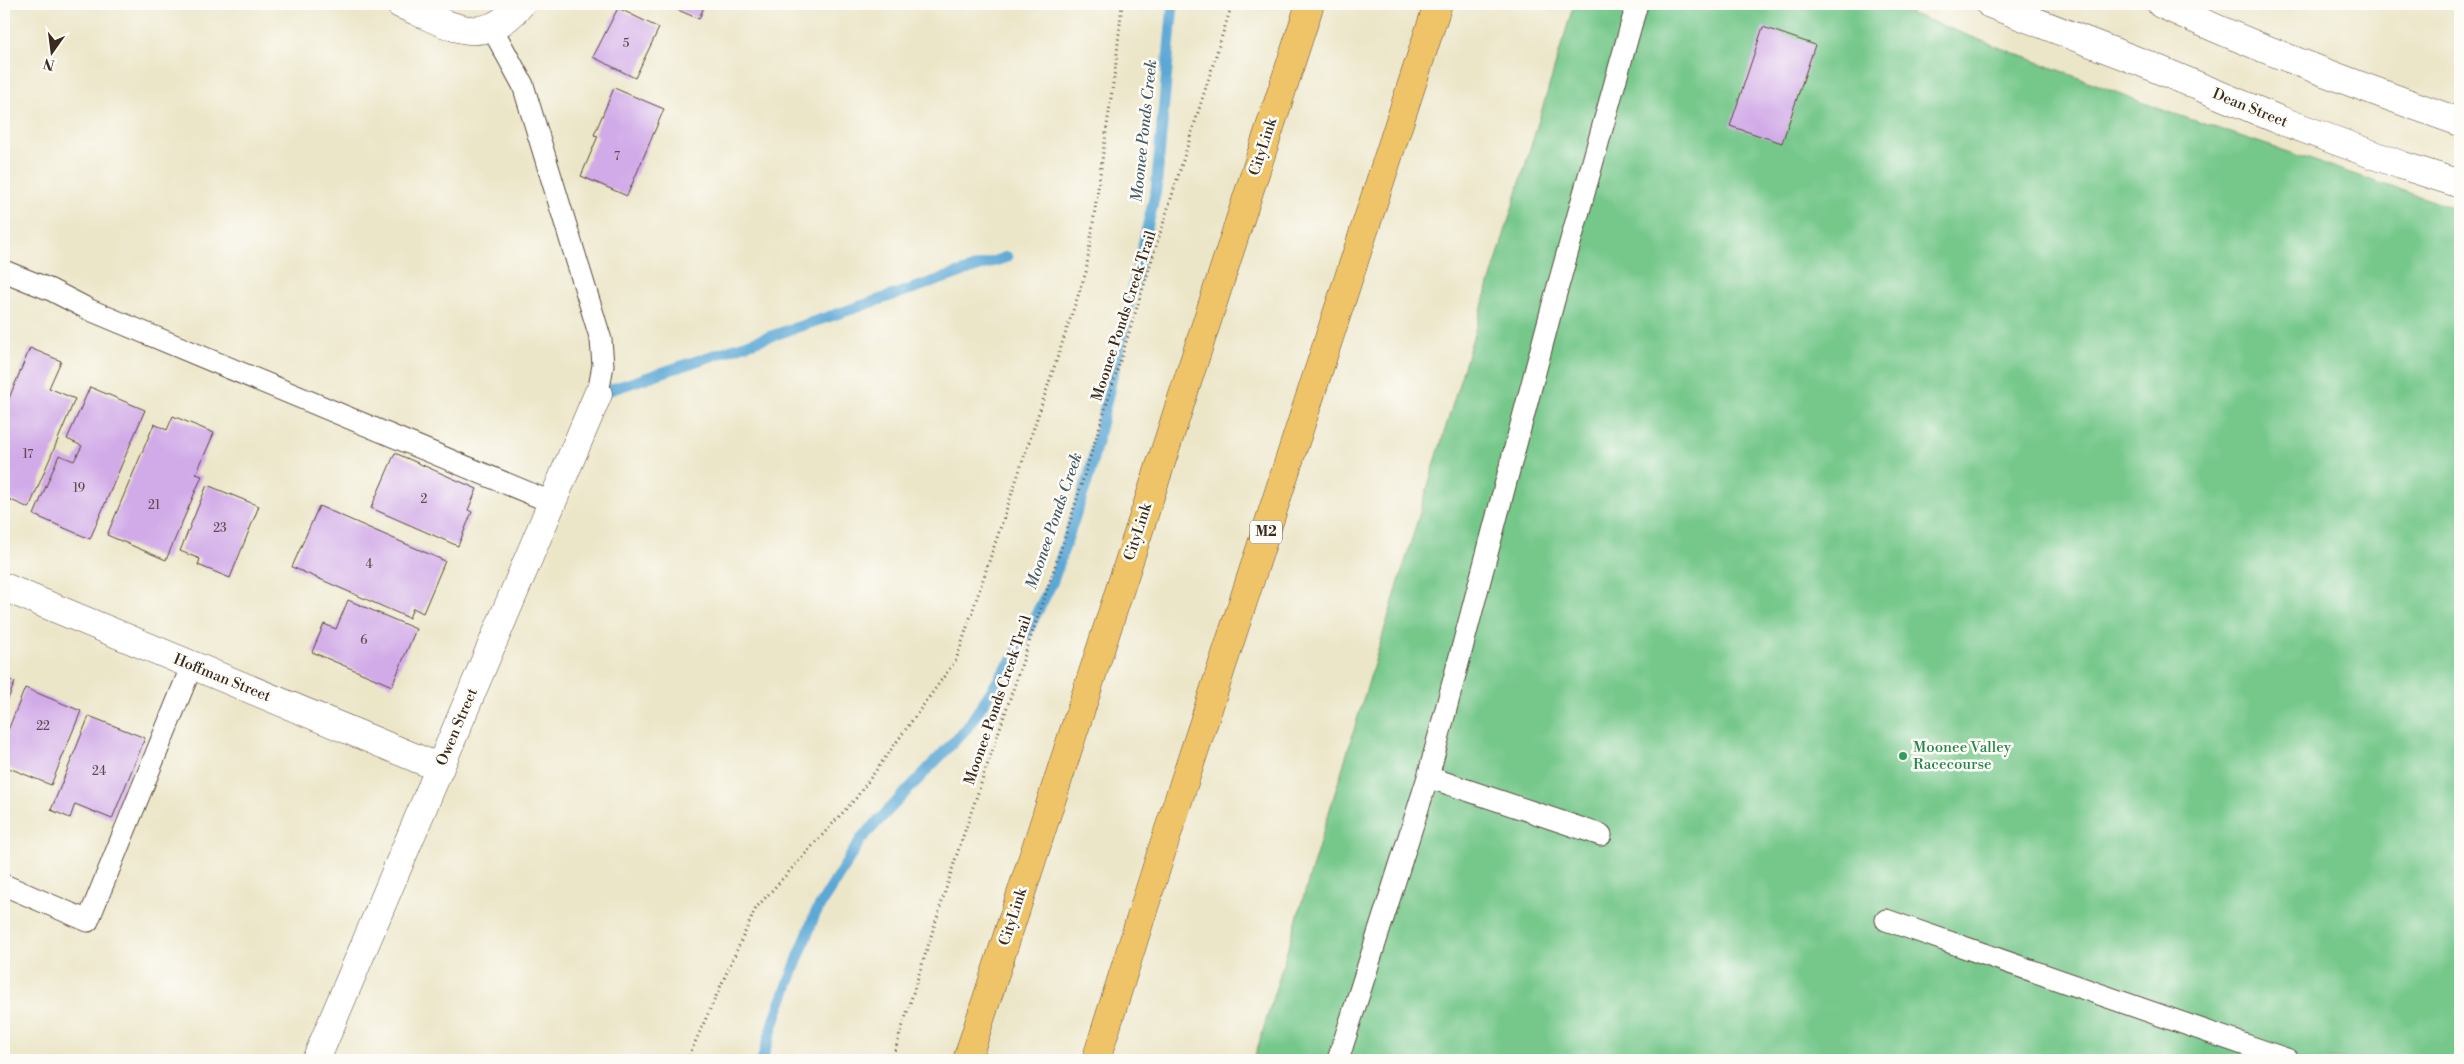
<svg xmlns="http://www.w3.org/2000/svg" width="2464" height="1064" font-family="'Libre Bodoni',serif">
<rect width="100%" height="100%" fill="#fdfcf7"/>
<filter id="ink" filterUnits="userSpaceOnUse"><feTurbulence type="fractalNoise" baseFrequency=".02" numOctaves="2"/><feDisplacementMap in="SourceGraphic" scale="10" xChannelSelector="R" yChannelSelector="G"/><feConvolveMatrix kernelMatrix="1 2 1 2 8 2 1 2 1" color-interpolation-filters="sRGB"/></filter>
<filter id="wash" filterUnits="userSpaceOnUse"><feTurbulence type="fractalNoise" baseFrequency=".0096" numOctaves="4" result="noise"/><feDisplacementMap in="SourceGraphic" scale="20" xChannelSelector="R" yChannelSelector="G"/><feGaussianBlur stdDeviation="1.12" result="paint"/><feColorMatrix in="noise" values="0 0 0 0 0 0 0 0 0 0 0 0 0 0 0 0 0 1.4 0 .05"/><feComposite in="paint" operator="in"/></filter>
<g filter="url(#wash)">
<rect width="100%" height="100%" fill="#ece6c9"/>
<path fill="#74c78a" stroke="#587854" d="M1574,4H1886L2160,109L2460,210V1060H1254Z"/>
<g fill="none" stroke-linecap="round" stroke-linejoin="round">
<path stroke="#5ca8d5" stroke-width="11" d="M598,394L1007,257
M762,1060L777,1013L815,914L861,839L967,728L1018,650L1053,581L1089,476L1156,190L1173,4"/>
</g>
<g id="blocks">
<path fill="#d1abe8" d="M664,4H705L699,19Z
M618,8L659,28L635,78L593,57Z
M1763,27L1815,45L1782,143L1730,126Z
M614,88L664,109L627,196L581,176L598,136L594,135Z
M30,348L61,361L49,388L75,399L29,508L4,497V410Z
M90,387L145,410L90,539L34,515L59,455L74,461L82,446L67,439Z
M173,416L214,433L196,474L202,476L166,560L107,535L154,424L167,430Z
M395,453L477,489L468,510L472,512L458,546L371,508Z
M207,485L259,506L230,578L198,565L200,559L180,551Z
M319,506L445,561L423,613L413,608L409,618L292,567Z
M348,600L416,629L392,686L312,652L324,624L336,629Z
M4,678L15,682L4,709Z
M25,688L81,711L51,785L4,766V740Z
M89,716L145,738L112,819L75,804L70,818L51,810Z"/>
</g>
</g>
<g filter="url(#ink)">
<use href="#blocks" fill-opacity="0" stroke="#564638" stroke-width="1"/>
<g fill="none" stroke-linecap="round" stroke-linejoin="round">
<g stroke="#564638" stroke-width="23">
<path id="service" d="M492,28L523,85L601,340L603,365L598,394
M4,271L51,290L90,310L553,503
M1428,777L1601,835
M4,885L88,921L192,665
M1886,920L2289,1060
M1338,1060L1428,777L1553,304L1637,4"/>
</g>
<g stroke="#564638" stroke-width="29">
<path id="minor" d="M400,4C447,23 481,52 521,4
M1990,4L2143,63L2277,119L2401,165L2460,184
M4,587L440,768
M316,1060L598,394"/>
</g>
<g stroke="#564638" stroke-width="29">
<path id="tertiary" d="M2161,4C2259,49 2359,86 2460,122"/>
</g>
<g stroke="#564638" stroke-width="29">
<path id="motorway" d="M967,1060L1310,4
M1096,1060L1164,844L1438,4"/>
</g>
<path stroke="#564638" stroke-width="3" stroke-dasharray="1 4" stroke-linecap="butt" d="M687,1060L756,908L856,798L956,660L1086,272L1116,63L1122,4
M892,1060L956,857L1065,537L1232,4"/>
<use href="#service" stroke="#fff" stroke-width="21"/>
<use href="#minor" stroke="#fff" stroke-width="28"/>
<use href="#tertiary" stroke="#fff" stroke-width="28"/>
<use href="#motorway" stroke="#efc469" stroke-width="28"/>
</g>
</g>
<circle fill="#2e9e5b" stroke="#fdfcf7" stroke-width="2" cx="1903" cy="756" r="5"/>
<g text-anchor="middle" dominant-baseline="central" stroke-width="5" stroke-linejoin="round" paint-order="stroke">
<g font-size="12" fill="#604a50">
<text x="626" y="43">5</text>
<text x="617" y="156">7</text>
<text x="28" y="454">17</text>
<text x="79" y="488">19</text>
<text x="424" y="499">2</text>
<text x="154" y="505">21</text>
<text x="220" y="528">23</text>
<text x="369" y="564">4</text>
<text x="364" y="640">6</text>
<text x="43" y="726">22</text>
<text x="99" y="771">24</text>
</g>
<rect fill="#fdfcf7" stroke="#75695f" stroke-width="1" x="1250" y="520.5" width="32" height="23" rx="4"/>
<g font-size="14" font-weight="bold" fill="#3b2a1e">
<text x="1266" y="532">M2</text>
</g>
<g font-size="15" fill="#3b2a1e" stroke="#fdfcf7">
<text transform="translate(2250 108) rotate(22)">Dean Street</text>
<text transform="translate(1263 147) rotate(-72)">CityLink</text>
<text transform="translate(1124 316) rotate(-72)">Moonee Ponds Creek Trail</text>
<text transform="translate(1138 532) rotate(-72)">CityLink</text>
<text transform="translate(222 678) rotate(22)">Hoffman Street</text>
<text transform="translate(998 700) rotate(-71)">Moonee Ponds Creek Trail</text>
<text transform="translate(457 727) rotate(-67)">Owen Street</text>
<text transform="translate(1013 917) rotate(-72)">CityLink</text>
</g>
<g font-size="15" fill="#27864d" stroke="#fdfcf7" text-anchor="start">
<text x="1913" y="747">Moonee Valley<tspan x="1913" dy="17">Racecourse</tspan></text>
</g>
<g font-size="16" font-style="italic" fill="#485c67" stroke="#fdfcf7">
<text transform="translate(1144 131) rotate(-84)">Moonee Ponds Creek</text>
<text transform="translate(1054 521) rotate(-71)">Moonee Ponds Creek</text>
</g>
</g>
<rect width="2464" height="1064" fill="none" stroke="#fdfcf7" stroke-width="20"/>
<g transform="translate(52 52) rotate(194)" stroke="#fdfcf7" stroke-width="4" paint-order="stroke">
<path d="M0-4L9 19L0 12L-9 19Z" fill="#3b2a1e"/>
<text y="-8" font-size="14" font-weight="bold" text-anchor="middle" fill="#3b2a1e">N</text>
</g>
</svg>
